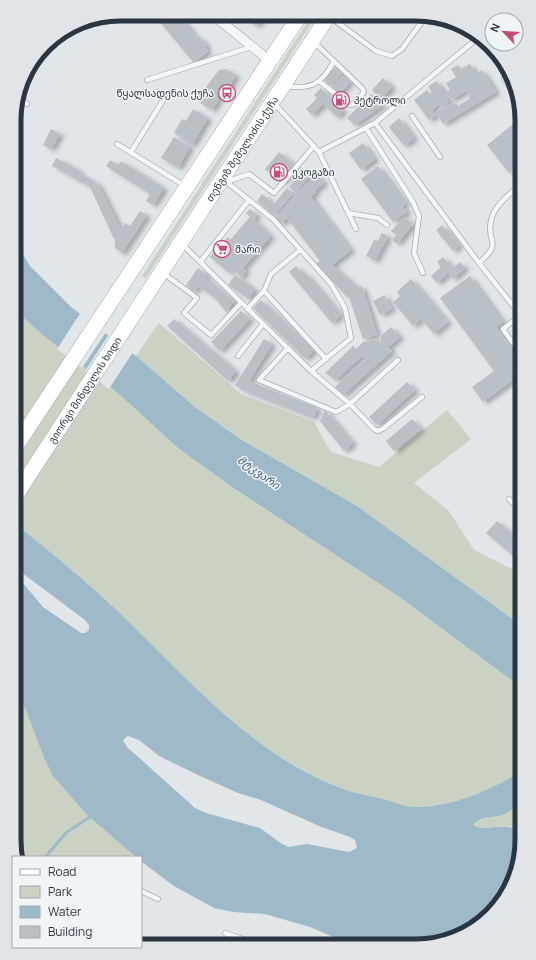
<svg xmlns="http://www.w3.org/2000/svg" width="536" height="960" font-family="Manrope,'Noto Sans Georgian',sans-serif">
<defs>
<filter id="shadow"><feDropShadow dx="4.5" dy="2.5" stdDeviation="2" flood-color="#0004"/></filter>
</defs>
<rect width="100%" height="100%" fill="#e1e6e9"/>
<path fill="#cad3c3" d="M312,15H317L146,278L142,276Z
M15,310L45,337L119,394L178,448L232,487L401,598L522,688V771C490,790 455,806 418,807C406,808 391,801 379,798C367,795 355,793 343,789C259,758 198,690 135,628C97,590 56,556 14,523Z
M159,323L241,394L314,422L331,452L379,467L447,410L471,439L414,483L449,511L474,550L522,574V626L357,506L240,439L195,407L136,356Z
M14,692L26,710L44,758L53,776L87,815L133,854L131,857H17L14,840Z
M522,800V848L520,835L511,826L479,828L475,827L476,821C496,815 507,816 522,800Z"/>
<path fill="#9eb9c8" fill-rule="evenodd" d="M15,241L30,266L71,307L136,356L195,407L240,439L357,506L522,626V688L401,598L232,487L178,448L119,394L45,337L15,310Z
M14,523C56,556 97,590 135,628C198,690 259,758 343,789C355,793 367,795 379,798C391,801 406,808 418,807C455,806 490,790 522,771V800C516,806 511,811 504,814C496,818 478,816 474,825C480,833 508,821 519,831L522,848L500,905L450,940L416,946H354L310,927L265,914L233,912L214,908L174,886L142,862L141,857H136L87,815L53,776L44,758L26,710L14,692ZM21,572L85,620L89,625V630L85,633H81L43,607L18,577L19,573ZM128,736L139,740L159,756L198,775L238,793L261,800L319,826L350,837L355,840L357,848L349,852L307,844L289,847L282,844L260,828L206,813L195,808L127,747L123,740Z"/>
<path fill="#e1e6e9" d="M81,312L106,332L82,368L57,349Z
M109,334L133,352L109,389L85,371Z"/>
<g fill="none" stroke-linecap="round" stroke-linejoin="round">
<path stroke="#9eb9c8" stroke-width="3" d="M45,857L67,832L90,817"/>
</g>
<path fill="#b9c0c6" filter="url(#shadow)" d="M153,14H170L177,23L182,19L198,39L200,37L207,46L205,47L208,51L194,63Z
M251,15H265L256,26L247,19Z
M490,47L513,80L512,81L487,50Z
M470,64L476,74L482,70L496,92L443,124L436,112L449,104L451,106L456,103L458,106L470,98L466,91L451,100L446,92L450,90L446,83L456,77L451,69L458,65L461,69Z
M336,66L343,73L330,86L323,79Z
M226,69L236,75L226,92L222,89L217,97L219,99L212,110L200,103L209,93L207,91L209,89L206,87L219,70Z
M343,75L350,82L339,94L332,87Z
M383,78L392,87L381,99L372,90Z
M437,81L449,102L441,107L428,86Z
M321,88L343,111L337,117L323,104L312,115L306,109L317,98L314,95Z
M427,90L438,105L432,110L436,115L429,120L414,100Z
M371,94L383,105L355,125L347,118Z
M193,109L208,118L192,145L182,139L184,136L181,134L179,137L174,133L182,119L186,121Z
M522,117V162L509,173L487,145Z
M399,118L414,138L404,146L389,127Z
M51,129L60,134L51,149L43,145Z
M174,137L190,147L178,168L161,158Z
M363,143L375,159L361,170L349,153Z
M279,152L296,166L282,183L265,169Z
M56,158L79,170L78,172L98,184L121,230L125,223L130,226L140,211L147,215L122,253L115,248V239H114L90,187L52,166Z
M110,160L118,165L121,161L164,188L153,205L146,201L150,194L106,166Z
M378,166L406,203L402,206L407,212L393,222L361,179Z
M302,171L309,177L295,193L289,187Z
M318,175L324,183L315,190L316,192L311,197L351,250L332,265L358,288L362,286L377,335L363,339L349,297L348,298L316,264L320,261L287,218L281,224L275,218L304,186Z
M287,188L293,193L274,216L257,201L262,194L274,204Z
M250,209L257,215L253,219L271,236L243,268L246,271L241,277L232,269L229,273L210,257L228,237L230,240L250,217L246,213Z
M404,217L413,224L397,244L392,240L396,235L391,231Z
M442,225L459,246L453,251L436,230Z
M382,233L388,236L375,261L366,256L374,240L378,241Z
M443,257L453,268L460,262L465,268L453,279L448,273L437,283L431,276L441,267L437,262Z
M296,266L304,275L306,274L341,315L332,323L289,272Z
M198,268L207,275L205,277L234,301L226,312L216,299L198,286L194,292L186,285Z
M235,275L255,289L248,299L228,285Z
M470,276L503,322L496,327L517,356L511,361L521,374L483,402L472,387L494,371L440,298Z
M411,279L448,322L434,334L421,319L413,326L393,302L400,296L397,292Z
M385,295L392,309L380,315L373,301Z
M261,300L314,350L305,359L253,308Z
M241,311L250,319L220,351L211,342Z
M174,319L236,371L228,381L167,326Z
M391,327L400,337L388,347L392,351L343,395L335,387L366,359L362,356L336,380L325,373L353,346L356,349L363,342L378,339L381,345V336Z
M264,339L272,344L249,381L318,408L313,418L242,390L235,385Z
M407,382L415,390L377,425L369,417Z
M325,410L353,443L344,451L320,421Z
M412,419L421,429L394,451L386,441Z
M497,521L522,543V556L518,560L486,533Z"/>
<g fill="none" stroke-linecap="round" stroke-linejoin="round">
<g stroke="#a6aeb3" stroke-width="6">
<path id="lane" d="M330,17L376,51L392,56L402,49L426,16
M314,42L362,88L364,92L354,104L349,105L319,81
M504,79L518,98
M147,80L251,47
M285,86C311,90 322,84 334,61
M18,96L27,104
M274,103L319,152L375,123L479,37
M412,116L440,157
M375,123L479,263L522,317
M366,128L413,202L419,216L414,253L423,273
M117,144L185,186
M131,152L165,97
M319,152L356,229
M224,180L273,219L331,284L345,308L351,338L311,371
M226,182L249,174L274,193L314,146
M348,213L378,218L387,225
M182,244L311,371L350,404L374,429L378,431L384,428L422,397
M201,261L249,200
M479,263C504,241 486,244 491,221C494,205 510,194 522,183
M163,273L197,298L184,313L211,335L241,303
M264,291L326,359
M247,309L264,291L271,274L300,250
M288,348L259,380L336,412L350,404L398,360
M517,349L503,329L521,315
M238,356L263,324
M509,499L522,513
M141,891L158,899
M225,933L248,941L253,946"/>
</g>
<g stroke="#a6aeb3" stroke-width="10">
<path id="street" d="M213,15L270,61"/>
</g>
<g stroke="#a1acb5" stroke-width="16">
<g id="primary">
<path d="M14,449L300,15"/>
<path id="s1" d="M14,498L329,15"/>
</g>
</g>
<use href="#lane" stroke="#f4f6f8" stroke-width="4.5"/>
<use href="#street" stroke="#f4f6f8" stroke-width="9"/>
<use href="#primary" stroke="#fff" stroke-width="15"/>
</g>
<defs>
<g id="bus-ring" transform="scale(0.9)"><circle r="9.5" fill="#f1f4f7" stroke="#c94b73" stroke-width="1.5"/><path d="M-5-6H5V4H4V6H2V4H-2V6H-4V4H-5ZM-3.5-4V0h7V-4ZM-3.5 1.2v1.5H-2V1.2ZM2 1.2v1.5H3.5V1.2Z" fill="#c94b73"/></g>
<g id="fuel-ring" transform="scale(0.9)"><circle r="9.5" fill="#f1f4f7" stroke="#c94b73" stroke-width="1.5"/><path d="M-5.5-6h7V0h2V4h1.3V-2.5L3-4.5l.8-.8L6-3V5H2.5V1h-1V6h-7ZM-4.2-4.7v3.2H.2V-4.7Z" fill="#c94b73"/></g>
<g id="supermarket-ring" transform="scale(0.9)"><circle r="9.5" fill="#f1f4f7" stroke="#c94b73" stroke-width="1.5"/><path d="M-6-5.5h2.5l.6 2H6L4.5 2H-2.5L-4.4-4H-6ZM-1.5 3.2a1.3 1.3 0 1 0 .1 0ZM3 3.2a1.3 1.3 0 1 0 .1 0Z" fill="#c94b73"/></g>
</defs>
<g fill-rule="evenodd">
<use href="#bus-ring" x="227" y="93"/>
<use href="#fuel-ring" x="341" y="100"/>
<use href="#fuel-ring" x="279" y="172"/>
<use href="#supermarket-ring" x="222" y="249"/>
</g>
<g text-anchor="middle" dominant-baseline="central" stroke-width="3" stroke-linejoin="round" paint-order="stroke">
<g font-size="10" fill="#2a3641" stroke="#f1f4f7" text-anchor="start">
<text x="214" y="93" text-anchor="end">წყალსადენის ქუჩა</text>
<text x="354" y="100">პეტროლი</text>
<text x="292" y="172">ეკოგაზი</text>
<text x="235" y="249">მარი</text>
</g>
<g font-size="10" fill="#2a3641" stroke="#f1f4f7">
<text stroke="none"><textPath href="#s1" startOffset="417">თენგიზ შეშელიძის ქუჩა</textPath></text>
<text stroke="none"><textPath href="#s1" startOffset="129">გიორგი მინდელის ხიდი</textPath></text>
</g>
<g font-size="11" font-style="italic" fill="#365b73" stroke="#f1f4f7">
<text transform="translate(259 472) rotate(35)">მტკვარი</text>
</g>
</g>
<path d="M0 0H536V960H0ZM120 21H416A99 99 0 0 1 515 120V840A99 99 0 0 1 416 939H120A99 99 0 0 1 21 840V120A99 99 0 0 1 120 21Z" fill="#e1e5e8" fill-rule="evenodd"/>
<path fill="none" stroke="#2a3641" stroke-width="5" d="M120 21H416A99 99 0 0 1 515 120V840A99 99 0 0 1 416 939H120A99 99 0 0 1 21 840V120A99 99 0 0 1 120 21Z"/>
<rect x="12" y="856" width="130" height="92" fill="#f1f4f7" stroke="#a1a8ae"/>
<rect x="20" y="869" width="20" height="6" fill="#ffffff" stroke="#a1a8ae"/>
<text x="48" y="876" font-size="12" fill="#2a3641">Road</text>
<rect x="20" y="886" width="20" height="12" fill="#cad3c3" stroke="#a1a8ae"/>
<text x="48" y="896" font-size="12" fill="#2a3641">Park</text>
<rect x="20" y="906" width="20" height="12" fill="#9eb9c8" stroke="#a1a8ae"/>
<text x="48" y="916" font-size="12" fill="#2a3641">Water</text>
<rect x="20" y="926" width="20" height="12" fill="#b9c0c6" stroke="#a1a8ae"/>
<text x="48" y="936" font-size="12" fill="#2a3641">Building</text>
<g transform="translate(504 32) rotate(295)"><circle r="19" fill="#f1f4f7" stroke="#a1a8ae"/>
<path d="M0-3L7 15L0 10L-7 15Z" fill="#c94b73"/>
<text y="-6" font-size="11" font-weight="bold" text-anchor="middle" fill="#2a3641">N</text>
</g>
</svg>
